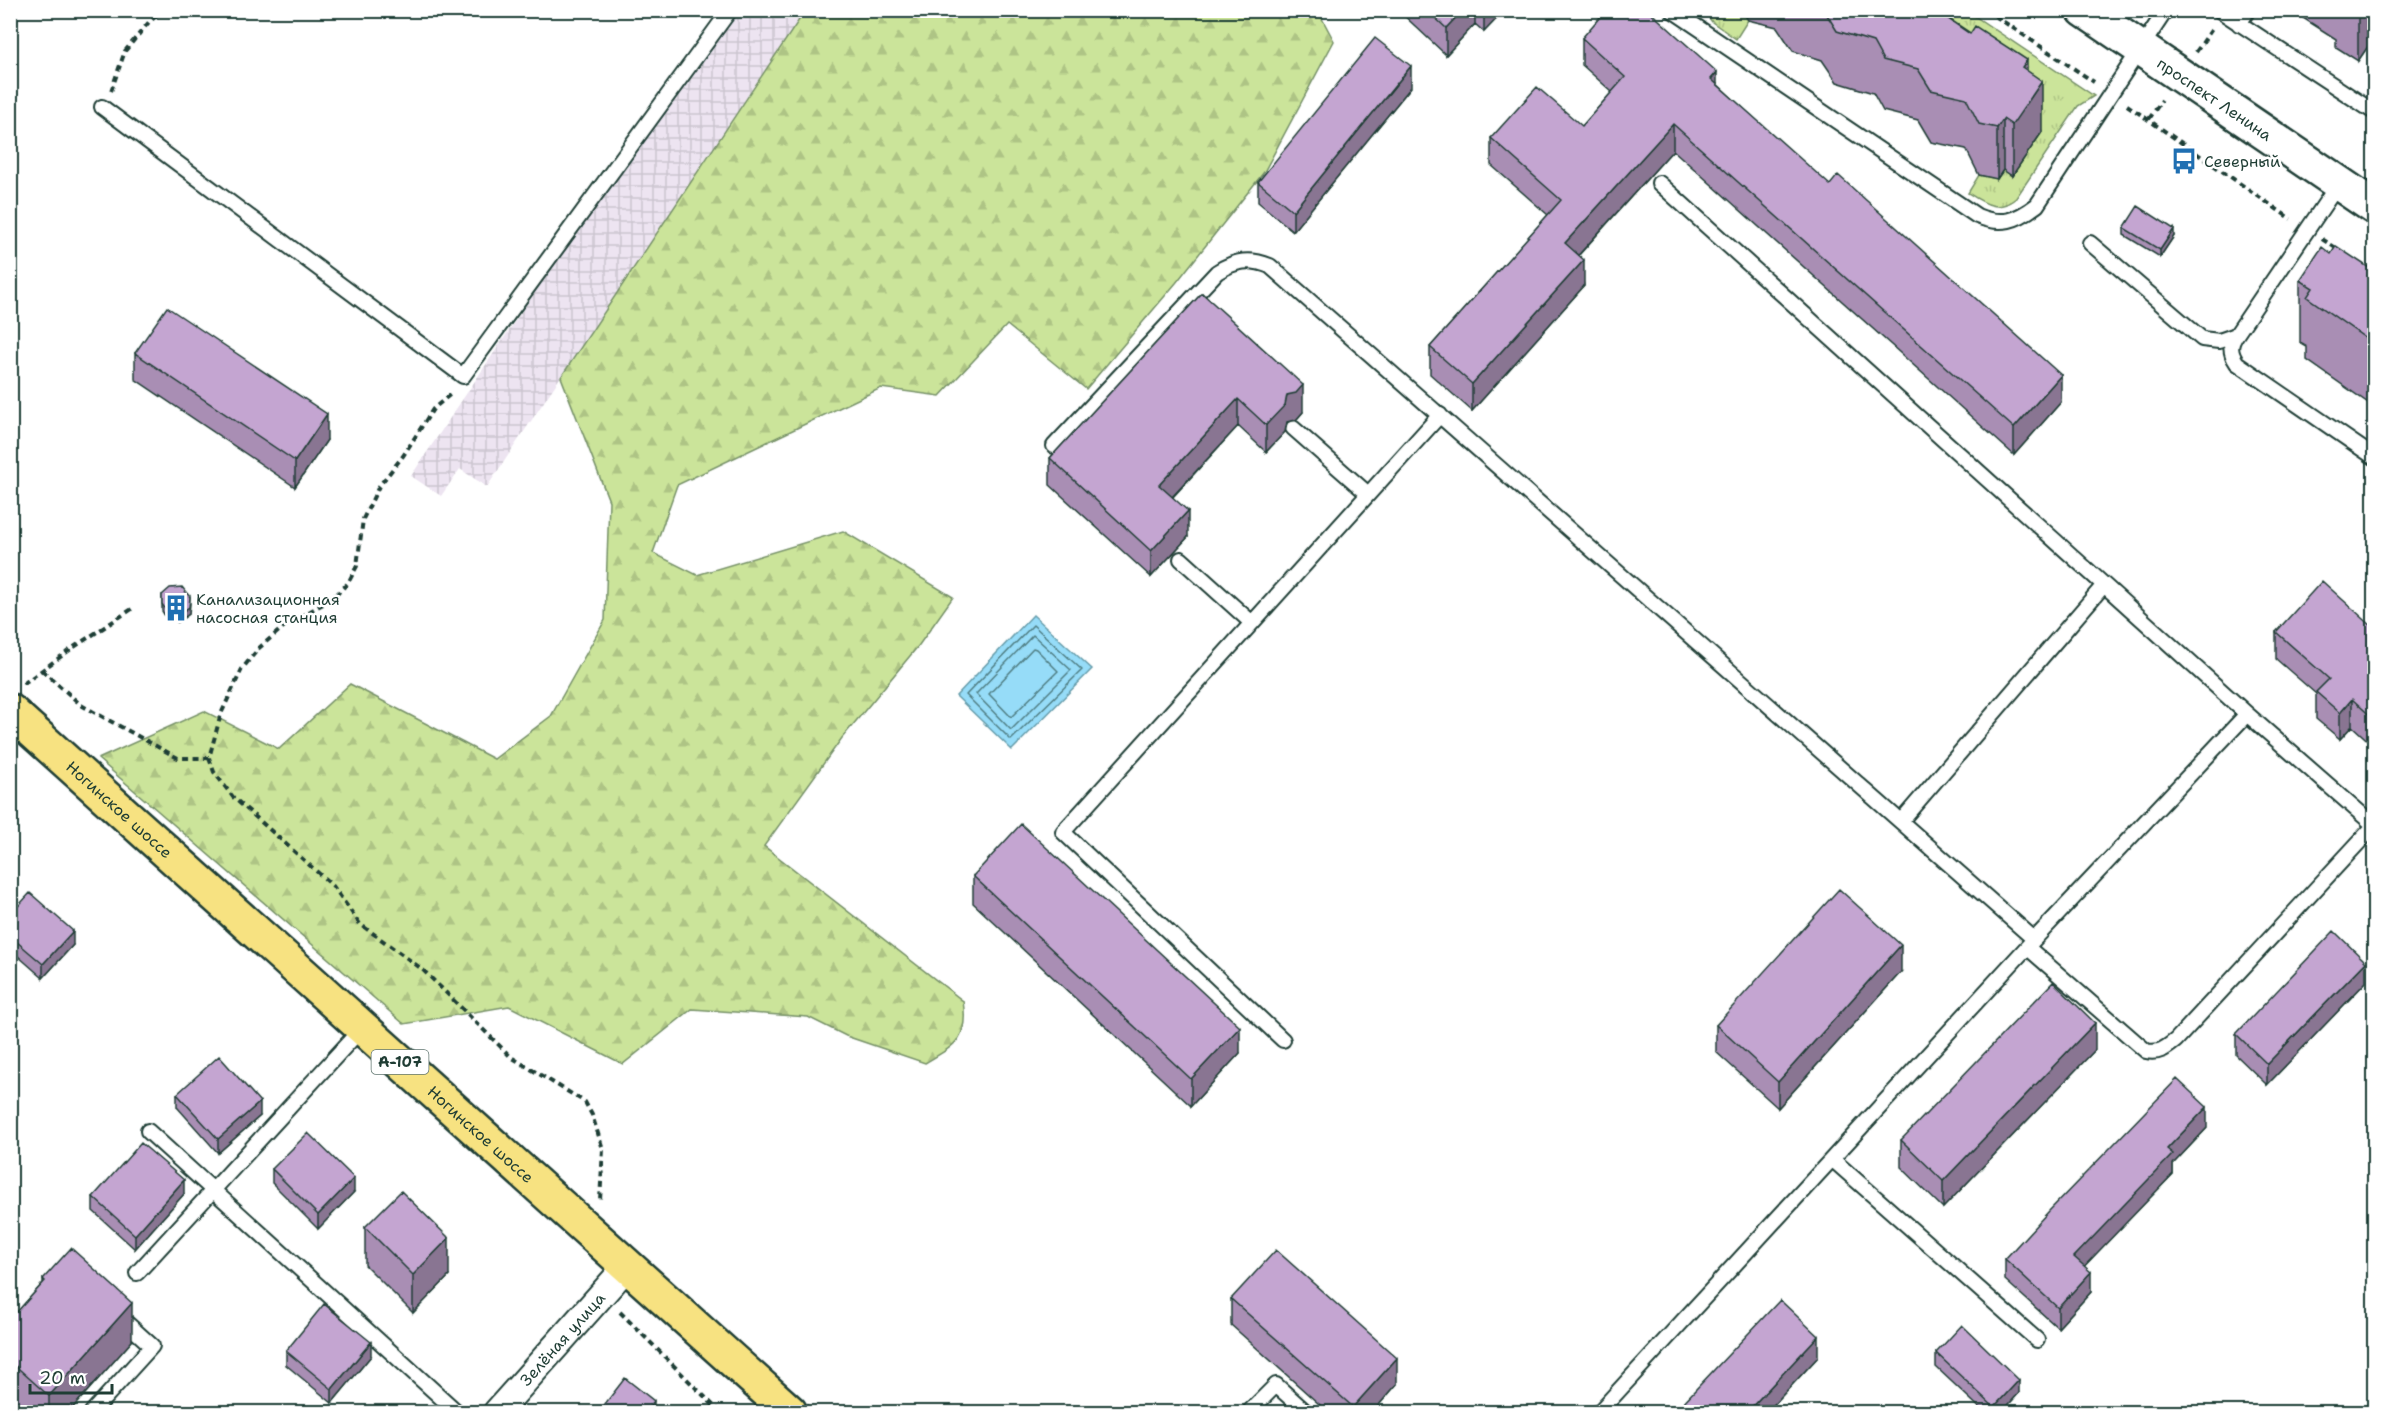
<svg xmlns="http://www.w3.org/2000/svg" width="2385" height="1423" font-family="'Shantell Sans',sans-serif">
<defs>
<pattern id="industrial-grid" width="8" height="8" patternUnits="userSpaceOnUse" patternTransform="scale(1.5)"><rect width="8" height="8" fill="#ede4f1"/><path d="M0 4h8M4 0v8" fill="none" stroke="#cbc4cf"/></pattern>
<pattern id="grass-tufts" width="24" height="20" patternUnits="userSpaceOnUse" patternTransform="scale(1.5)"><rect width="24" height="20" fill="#cbe49a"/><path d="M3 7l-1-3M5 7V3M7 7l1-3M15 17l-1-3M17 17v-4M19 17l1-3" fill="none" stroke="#aec485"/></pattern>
<pattern id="forest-firs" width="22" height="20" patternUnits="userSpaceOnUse" patternTransform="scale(1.5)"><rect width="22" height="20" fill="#cbe49a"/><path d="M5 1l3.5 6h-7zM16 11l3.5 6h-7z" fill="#aec485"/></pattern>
</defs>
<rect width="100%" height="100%" fill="#fff"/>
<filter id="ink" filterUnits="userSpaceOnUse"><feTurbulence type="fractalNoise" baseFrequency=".0167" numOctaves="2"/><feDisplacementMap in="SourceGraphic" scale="12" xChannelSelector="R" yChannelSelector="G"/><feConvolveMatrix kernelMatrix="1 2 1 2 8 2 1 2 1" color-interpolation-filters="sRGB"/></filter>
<g filter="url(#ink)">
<path fill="url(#industrial-grid)" d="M724,11H805L487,487L460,469L441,496L411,476Z"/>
<path fill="url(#grass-tufts)" stroke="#759067" stroke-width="1.5" d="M1704,11H1742L1748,20L1736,39L1712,22Z
M1858,11H1967L2094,96L2078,106L2016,198C1998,213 1985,204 1968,193L1979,175L1997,179L2003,170L2012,176Z"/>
<path fill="url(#forest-firs)" stroke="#759067" stroke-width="1.5" d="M805,11H1318L1334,41L1264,172L1176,283L1086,389L1007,325L940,396L881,388L677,485L653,553L697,575L843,531L953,597L919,645L842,738L764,846L963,1001C969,1040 955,1045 925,1063L846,1036L808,1017L692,1009L623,1064L509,1006L404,1024L98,759L204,711L279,749L350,684L494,759L551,716L605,620L609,501L561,377Z"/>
<path fill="#96dcf8" stroke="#669caa" stroke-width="1.5" d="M1033,615L1092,669L1012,750L956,696Z"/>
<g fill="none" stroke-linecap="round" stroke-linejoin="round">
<path stroke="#4f7d82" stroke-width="1.5" d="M1033,625L1082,670L1011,740L966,695Z
M1033,635L1071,670L1011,730L976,694Z
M1033,648L1036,649L1058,671L1011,717L989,694Z"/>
<g stroke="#1f3d34" stroke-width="18">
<path id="service" d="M1672,10L1977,216C2002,226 2016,221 2037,205L2166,10
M2219,10L2374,112
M2239,24L2248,10
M102,107L463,376L730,10
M1659,183L2247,714L2374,825
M2339,183L2236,335C2229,345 2230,353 2237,363L2374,457
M2090,243L2202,339L2219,341L2236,335
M1293,428L1368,494
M1054,446L1217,272C1236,260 1250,258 1270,266L2034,939
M1181,559L1252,623
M1901,821L2104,585
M2027,947L2146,1051C2159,1054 2166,1048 2176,1040L2374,826
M1283,1040L1063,832L1440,415
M148,1131L457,1412
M1832,1159L2037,1340
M137,1273L362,1028
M92,1412L152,1346L120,1317
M1249,1412L1276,1385L1306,1412
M1599,1412L2027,947L2247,714"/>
</g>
<g stroke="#1f3d34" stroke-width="30">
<g id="minor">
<path id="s1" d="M497,1412L628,1265"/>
</g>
</g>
<g stroke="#1f3d34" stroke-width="38">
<g id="secondary">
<path id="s2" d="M2084,10L2374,207"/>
</g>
</g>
<g stroke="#1f3d34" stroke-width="38">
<g id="trunk">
<path id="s3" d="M10,711L790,1412"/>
</g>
</g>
<path stroke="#1f3d34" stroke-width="4" stroke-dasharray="6 4.5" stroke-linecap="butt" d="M242,10L245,14L258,10
M1986,10L2094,82
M2196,52L2212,29
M111,91L125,51L149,22L164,10
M2127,105L2291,219
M2149,119L2162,100
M2322,239L2339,250
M42,670L81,705L178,758H209L221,714L242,669L259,648L287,624L332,599L348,583L357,566L363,519L379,486L403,456L433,409L453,392
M23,684L74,647L132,609
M209,758L214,772L233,797L333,886L360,924L422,969L511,1057L585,1102L592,1115L603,1149L600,1200
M620,1312L720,1412"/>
<use href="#service" stroke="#fff" stroke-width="14"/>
<use href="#minor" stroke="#fff" stroke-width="26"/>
<use href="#secondary" stroke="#fff" stroke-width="33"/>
<use href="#trunk" stroke="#f7e281" stroke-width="33"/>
</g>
<path fill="#a98eb4" stroke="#1f3d34" stroke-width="1.5" d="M1398,10H1505L1484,32L1475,24L1446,55Z
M1742,10H1936L2027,71L2042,132L2012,176L2003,170L1997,179L1979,175L1966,149L1931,142L1918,120L1883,111L1873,93L1837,82L1822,60L1793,51L1777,27L1748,20Z
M2300,10H2374V49L2369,45L2358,61L2336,47V39L2300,16Z
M1582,38L1717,84L2061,402L2014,455L1673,150L1579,255L1584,286L1472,411L1430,374V347L1548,215L1491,165V138L1582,126L1612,92L1582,65Z
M1411,87L1293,231L1258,202V182Z
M2124,228L2174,236L2160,257L2124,235Z
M2331,254L2374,271V407L2307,360V347L2300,343V280Z
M1202,293L1303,412L1296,420L1287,422L1285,432L1266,452L1238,426L1173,497L1188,537L1151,577L1050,485V458Z
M135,353L327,440L295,487L135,379Z
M162,595L190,603L189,614L178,622L167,619L162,611Z
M2374,628V746L2352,726L2340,739L2316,719V694L2276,659V632Z
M973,876L1240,1053L1191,1106L973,903Z
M10,915L73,945L43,978L10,949Z
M1901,972L1778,1108L1716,1052V1025Z
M2366,982L2267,1085L2236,1055V1034Z
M2095,1050L1943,1208L1901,1167V1140Z
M177,1094L260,1116L218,1153L177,1107Z
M2207,1128L2173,1164V1174L2084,1266L2091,1292L2058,1328L2005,1280V1259Z
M272,1169L354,1192L318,1229L272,1183Z
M184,1194L135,1249L93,1211V1197Z
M365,1227L449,1276L413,1313L365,1265Z
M43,1279L132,1341L68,1413H25L10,1399V1312H17L43,1283Z
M1231,1299L1397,1384L1372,1413H1329L1231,1325Z
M286,1351L371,1356L332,1403L286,1365Z
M1936,1353L2019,1393L2001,1413H1985L1936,1367Z
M1818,1357L1766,1413H1680V1406Z"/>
<path fill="#897492" stroke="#1f3d34" stroke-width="1.5" d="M1463,10H1475V24L1446,55V28Z
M1484,10H1505L1484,32Z
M2358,10H2369V45L2358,61Z
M2027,60V103L2042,81V132L2012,176V125L2022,67Z
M1411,66V87L1293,231V211Z
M1717,72V99L1711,79Z
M2003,119V170L1997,179V128Z
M1673,124V150L1565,270V243Z
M2174,229V236L2160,257V250Z
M1584,260V286L1472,411V384Z
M2061,375V402L2014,455V428Z
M1303,385V412L1296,420L1287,422L1285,432L1266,452V425L1287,395Z
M1238,399V426L1159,511V485Z
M327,414V440L295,487V461Z
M1188,511V537L1151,577V551Z
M190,597L189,614L178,622V615Z
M2352,699V726L2340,739V713Z
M73,931V945L43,978V964Z
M1901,945V972L1778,1108V1082Z
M2366,962V982L2267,1085V1064Z
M2095,1023V1050L1943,1208V1181Z
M1240,1027V1053L1191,1106V1079Z
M260,1102V1116L218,1153V1139Z
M2207,1107V1128L2173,1164V1174L2074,1277V1257L2167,1149Z
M354,1178V1192L318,1229V1215Z
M184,1180V1194L135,1249V1235Z
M449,1238V1276L413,1313V1275Z
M2091,1272V1292L2058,1328V1308Z
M132,1303V1341L68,1413H49V1396Z
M1818,1336V1357L1766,1413H1746Z
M371,1342V1356L332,1403V1389Z
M1397,1358V1384L1372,1413H1353V1407Z
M2019,1380V1393L2001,1413H1994V1407Z
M654,1401V1413H645Z"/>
<path fill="#c4a5d1" stroke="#1f3d34" stroke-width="1.5" d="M1427,10H1463L1446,28Z
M1606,10H1648L1717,72L1711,79L1830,185L1838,175L2061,375L2014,428L1673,124L1565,243L1584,260L1472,384L1430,347L1561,200L1491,138L1537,87L1582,126L1625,77L1582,38Z
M1824,10H1935L1970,34L1975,26L2027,60L2022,67L2042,81L2012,125L2003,119L1997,128L1979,124L1966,98L1931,90L1918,69L1883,60L1873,42L1837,31Z
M1375,38L1411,66L1293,211L1258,182Z
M2138,206L2174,229L2160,250L2124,228Z
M2336,246L2374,271V344L2307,297L2313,288L2300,280L2322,247L2331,254Z
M1202,293L1303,385L1296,393L1287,395L1285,405L1266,425L1238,399L1159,485L1188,511L1151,551L1050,458Z
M167,307L327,414L295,461L135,353Z
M2322,581L2374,628V719L2352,699L2340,713L2316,692L2329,679L2276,632Z
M182,587L190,597L189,607L178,615L167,612L162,604V595L170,588Z
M1021,824L1240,1027L1191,1079L973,876Z
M1839,889L1901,945L1778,1082L1716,1025Z
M30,893L73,931L43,964L10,936V915Z
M2334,931L2366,962L2267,1064L2236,1034Z
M2053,982L2095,1023L1943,1181L1901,1140Z
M219,1056L260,1102L218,1139L177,1094Z
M2177,1079L2207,1107L2167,1149L2173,1154L2074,1257L2091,1272L2058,1308L2005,1259L2049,1211Z
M308,1133L354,1178L318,1215L272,1169Z
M141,1143L184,1180L135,1235L93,1197Z
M401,1191L449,1238L413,1275L365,1227Z
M71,1248L132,1303L49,1396L10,1361V1312L14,1309L17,1312L45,1281L43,1279Z
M1276,1250L1397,1358L1353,1407L1231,1299Z
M1780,1300L1818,1336L1746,1413H1687L1680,1406Z
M324,1304L371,1342L332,1389L286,1351Z
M1962,1325L2019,1380L1994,1407L1936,1353Z
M625,1378L654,1401L645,1413H598Z"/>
</g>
<defs>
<g id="bus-bare" transform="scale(2.07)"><path d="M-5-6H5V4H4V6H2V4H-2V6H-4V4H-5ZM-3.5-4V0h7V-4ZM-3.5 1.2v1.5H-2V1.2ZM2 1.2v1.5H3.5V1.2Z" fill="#1f6fb2" stroke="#fff" stroke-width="2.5" paint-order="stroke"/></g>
<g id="building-bare" transform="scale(2.07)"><path d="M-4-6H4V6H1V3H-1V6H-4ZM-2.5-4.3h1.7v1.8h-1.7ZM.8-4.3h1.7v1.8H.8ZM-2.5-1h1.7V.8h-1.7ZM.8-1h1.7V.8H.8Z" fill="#1f6fb2" stroke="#fff" stroke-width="2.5" paint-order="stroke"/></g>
</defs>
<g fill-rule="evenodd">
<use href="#bus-bare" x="2184" y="161"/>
<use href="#building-bare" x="176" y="608"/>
</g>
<g text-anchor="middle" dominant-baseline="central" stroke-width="5" stroke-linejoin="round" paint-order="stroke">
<rect fill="#fff" stroke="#627771" stroke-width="1.5" x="371.5" y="1050" width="57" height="24" rx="4.5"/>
<g font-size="15" font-weight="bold" fill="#1f3d34">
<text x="400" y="1062">А-107</text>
</g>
<g font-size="16" fill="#1f3d34" stroke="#fff">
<text stroke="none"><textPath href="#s2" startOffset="158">проспект Ленина</textPath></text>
<text stroke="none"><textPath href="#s3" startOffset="147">Ногинское шоссе</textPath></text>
<text stroke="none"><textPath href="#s3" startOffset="633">Ногинское шоссе</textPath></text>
<text stroke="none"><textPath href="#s1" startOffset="98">Зелёная улица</textPath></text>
</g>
<g font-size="16" fill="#1f3d34" stroke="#fff" text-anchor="start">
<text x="2204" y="161">Северный</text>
<text x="196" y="599">Канализационная<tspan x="196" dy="18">насосная станция</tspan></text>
</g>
</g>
<rect width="2385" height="1423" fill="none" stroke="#fff" stroke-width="36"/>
<rect x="18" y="18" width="2349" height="1387" fill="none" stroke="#1f3d34" stroke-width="2" filter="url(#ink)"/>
<path d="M30 1384v9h82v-9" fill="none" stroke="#1f3d34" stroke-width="3"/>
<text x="39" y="1384" font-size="18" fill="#1f3d34" stroke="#ffffff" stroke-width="4.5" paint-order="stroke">20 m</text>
</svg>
